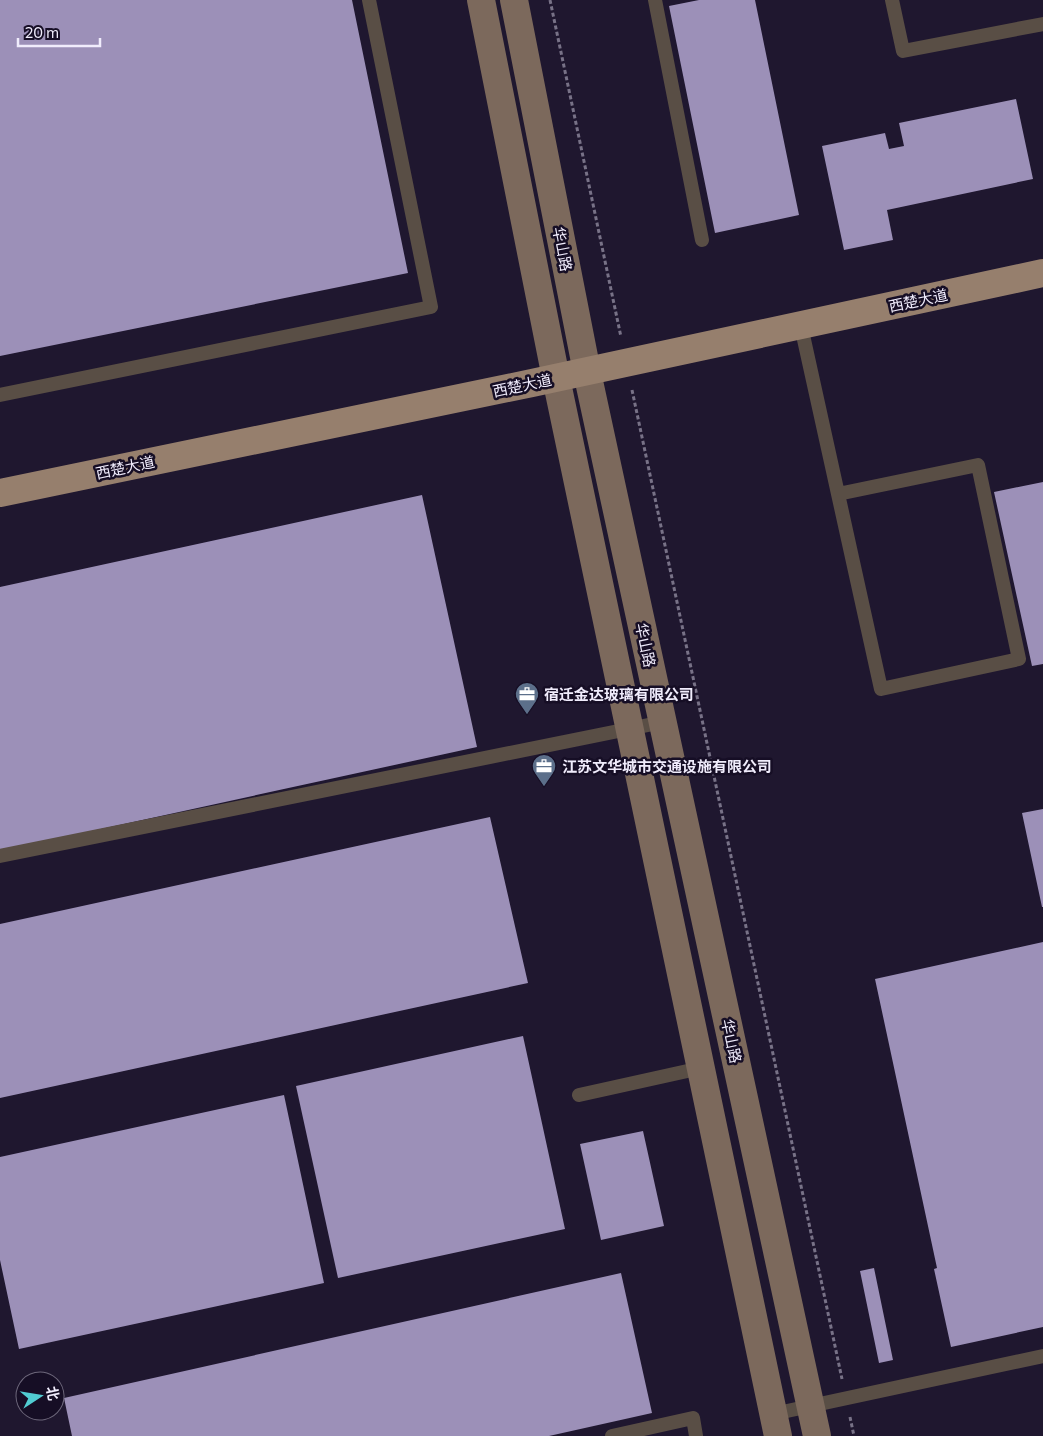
<svg xmlns="http://www.w3.org/2000/svg" width="1043" height="1436" font-family="Commissioner,'Noto Sans SC',sans-serif">
<rect width="100%" height="100%" fill="#1f172f"/>
<path fill="#9c90b8" d="M0,0H352L408,273L0,356Z
M699,0H755L799,215L715,233L669,6Z
M1016,99L1033,179L887,210L893,240L844,250L822,146L885,133L889,149L904,146L899,123Z
M1043,482V664L1032,666L994,492Z
M422,495L477,747L0,851V587Z
M1043,809V907H1042L1022,813Z
M490,817L528,983L0,1098V924Z
M1043,942V1327L951,1347L934,1269L937,1268L875,979Z
M523,1036L565,1229L338,1278L296,1086Z
M284,1095L324,1283L19,1349L0,1260V1157Z
M643,1131L664,1226L601,1240L580,1144Z
M874,1268L893,1360L879,1363L860,1271Z
M621,1273L652,1413L549,1436H72L64,1398Z"/>
<g fill="none" stroke-linecap="round" stroke-linejoin="round">
<path stroke="#787287" stroke-width="3" stroke-dasharray="4 2.5" stroke-linecap="butt" d="M550,0L621,337
M632,390L842,1379
M850,1417L854,1436"/>
<path stroke="#594e45" stroke-width="14" d="M655,0L702,240
M892,0L903,51L1043,24
M801,326L881,689L1019,659L978,465L838,494
M0,395L431,307L369,0
M0,856L663,722
M579,1095L701,1068
M773,1414L1043,1356
M612,1436L693,1418L696,1436"/>
<path stroke="#7c695c" stroke-width="28" d="M481,0L556,378L778,1436
M514,0L587,372L817,1436"/>
<path stroke="#967f6d" stroke-width="28" d="M0,493L532,383L1043,273"/>
</g>
<defs>
<g id="office-pin" transform="scale(1.25)"><path d="M0 17L-7.5 6A9.5 9.5 0 1 1 7.5 6Z" fill="#5c6f8a" stroke="#160e25"/><path d="M-6-3h4V-5.5h4V-3h4V5H-6ZM-1-4.5V-3h2v-1.5ZM-6 0V1H6V0Z" fill="#fff"/></g>
</defs>
<g fill-rule="evenodd">
<use href="#office-pin" x="527" y="694"/>
<use href="#office-pin" x="544" y="766"/>
</g>
<g text-anchor="middle" dominant-baseline="central" stroke-width="5" stroke-linejoin="round" paint-order="stroke">
<g font-size="15" fill="#f0ecfc" stroke="#160e25">
<text transform="translate(563 249) rotate(79)">华山路</text>
<text transform="translate(918 300) rotate(-12)">西楚大道</text>
<text transform="translate(522 385) rotate(-12)">西楚大道</text>
<text transform="translate(125 467) rotate(-12)">西楚大道</text>
<text transform="translate(646 645) rotate(78)">华山路</text>
<text transform="translate(732 1041) rotate(78)">华山路</text>
</g>
<g font-size="15" font-weight="bold" fill="#f0ecfc" stroke="#160e25" text-anchor="start">
<text x="544" y="694">宿迁金达玻璃有限公司</text>
<text x="562" y="766">江苏文华城市交通设施有限公司</text>
</g>
</g>
<g transform="translate(40 1396) rotate(78)"><circle r="24" fill="#160e25" stroke="#6d677b"/>
<path d="M0-4L9 19L0 12L-9 19Z" fill="#51ccd2"/>
<text y="-8" font-size="14" font-weight="bold" text-anchor="middle" fill="#f0ecfc">北</text>
</g>
<path d="M18 38v8h82v-8" fill="none" stroke="#f0ecfc" stroke-width="2.5"/>
<text x="25" y="38" font-size="15" fill="#f0ecfc" stroke="#160e25" stroke-width="4" paint-order="stroke">20 m</text>
</svg>
